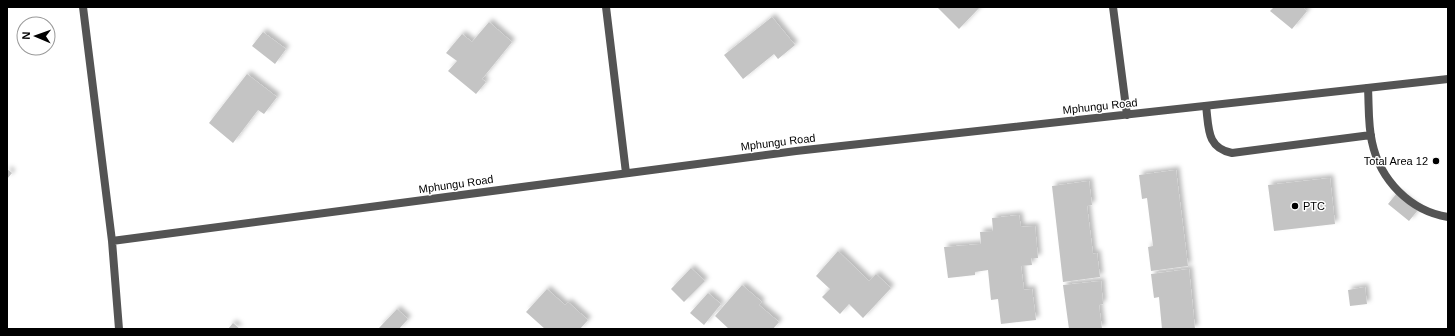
<svg xmlns="http://www.w3.org/2000/svg" width="1455" height="336" font-family="Arial,sans-serif">
<defs>
<filter id="shadow"><feDropShadow dx="3.5" dy="-3.5" stdDeviation="2" flood-color="#0004"/></filter>
</defs>
<rect width="100%" height="100%" fill="#fff"/>
<path fill="#c4c4c4" filter="url(#shadow)" d="M937,7H980L959,29Z
M1274,7H1303L1307,11L1292,29L1270,11Z
M772,17L795,45L778,59L774,54L743,79L724,55Z
M489,22L512,42L482,79L486,82L476,94L448,71L457,61L446,53L462,34L472,42Z
M263,32L286,49L275,64L252,46Z
M247,74L277,97L264,114L258,110L233,143L209,123Z
M7,169L12,173L7,179Z
M1176,170L1188,266L1151,271L1148,247L1153,246L1147,198L1142,199L1139,175Z
M1330,178L1335,224L1274,231L1268,185Z
M1089,181L1092,205L1087,206L1093,254L1097,253L1100,277L1063,282L1052,186Z
M1397,193L1418,210L1409,221L1388,204Z
M1019,215L1021,227L1035,226L1038,258H1031L1032,265L1021,266L1024,290L1032,289L1036,320L1001,324L998,299L991,300L988,270L975,272V275L948,278L944,247L981,244L980,232L993,231L992,218Z
M838,251L869,281L876,274L891,288L863,318L849,304L840,314L822,297L830,289L816,276Z
M691,268L705,281L684,302L671,289Z
M1189,269L1195,329H1162L1159,297L1154,298L1151,274Z
M1101,281L1103,304L1099,305L1102,329H1069L1063,285Z
M742,285L762,302L759,305L779,322L773,329H729L715,316Z
M1365,287L1367,304L1350,306L1348,290Z
M547,289L565,305L568,302L588,320L580,329H545L526,312Z
M708,293L721,304L704,325L690,313Z
M397,309L408,319L399,329H381L379,328Z
M233,323L240,329H228Z"/>
<g fill="none" stroke-linecap="round" stroke-linejoin="round">
<path stroke="#545454" stroke-width="8" d="M1368,88C1369,106 1368,125 1372,142C1380,180 1410,211 1448,217
M1206,106C1209,127 1206,148 1232,153L1371,135"/>
<path stroke="#545454" stroke-width="8" d="M83,7L112,241L119,329
M606,7L626,173
M1113,7L1127,115
M112,241L796,151L1448,79"/>
</g>
<g fill="#000" stroke="#fff" stroke-width="1.5">
<circle cx="1436" cy="161" r="4"/>
<circle cx="1295" cy="206" r="4"/>
</g>
<g text-anchor="middle" dominant-baseline="central" stroke-width="3" stroke-linejoin="round" paint-order="stroke">
<g font-size="11" fill="#000" stroke="#fff">
<text transform="translate(1100 106) rotate(-6)">Mphungu Road</text>
<text transform="translate(778 142) rotate(-7)">Mphungu Road</text>
<text transform="translate(456 184) rotate(-8)">Mphungu Road</text>
</g>
<g font-size="11" fill="#000" stroke="#fff" text-anchor="end">
<text x="1428" y="161">Total Area 12</text>
<text x="1303" y="206" text-anchor="start">PTC</text>
</g>
</g>
<rect width="1455" height="336" fill="none" stroke="#000000" stroke-width="16"/>
<g transform="translate(36 36) rotate(272)"><circle r="19" fill="#ffffff" stroke="#999999"/>
<path d="M0-3L7 15L0 10L-7 15Z" fill="#000000"/>
<text y="-6" font-size="11" font-weight="bold" text-anchor="middle" fill="#000000">N</text>
</g>
</svg>
